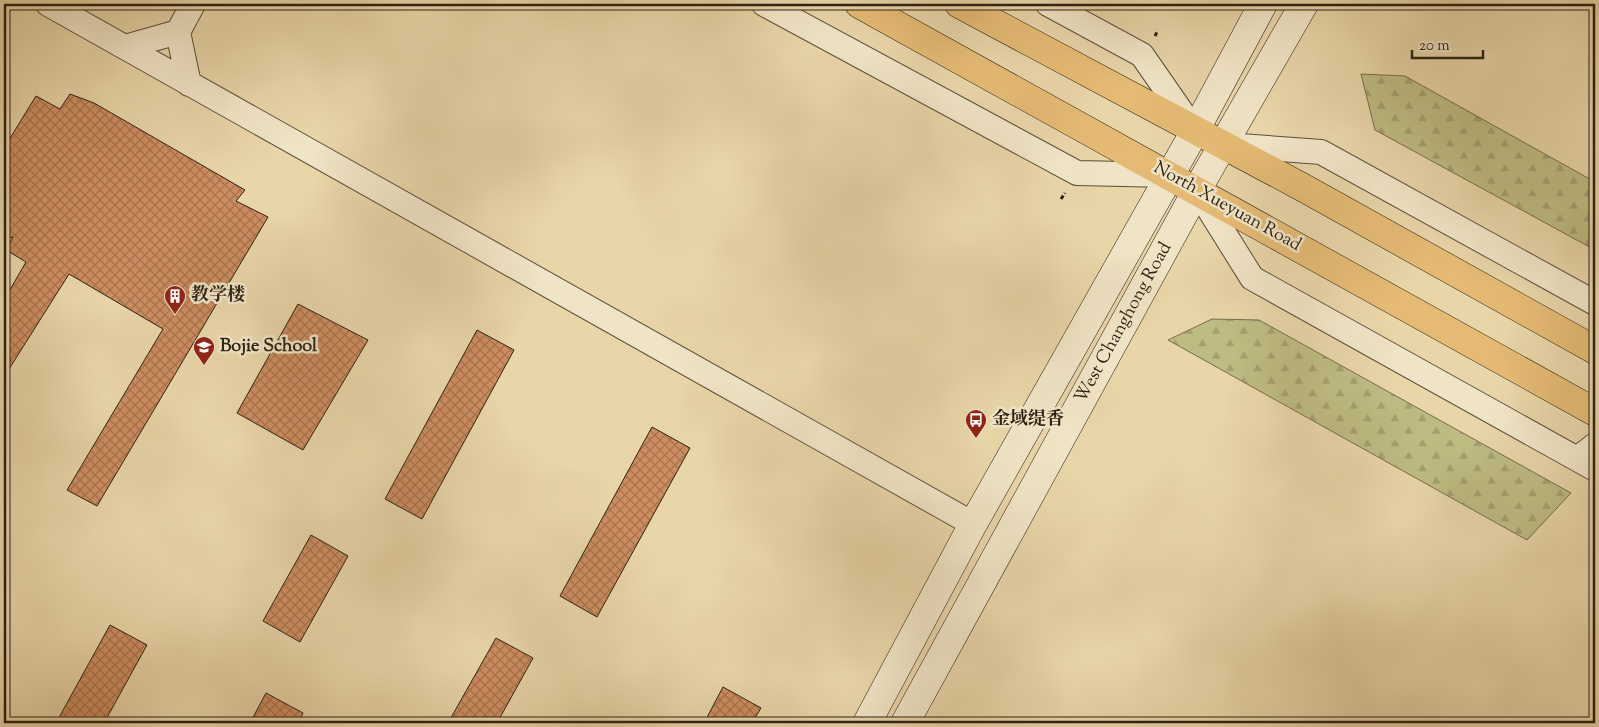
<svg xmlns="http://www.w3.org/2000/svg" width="1599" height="727" font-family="'Sorts Mill Goudy','Noto Serif SC',serif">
<defs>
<pattern id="forest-firs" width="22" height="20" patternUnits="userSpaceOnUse" patternTransform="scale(1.25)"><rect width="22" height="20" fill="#bebb83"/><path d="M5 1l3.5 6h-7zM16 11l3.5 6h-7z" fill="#a4a070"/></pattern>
<pattern id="building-cross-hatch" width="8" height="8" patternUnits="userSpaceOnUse" patternTransform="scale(1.25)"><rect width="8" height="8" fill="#cd8d60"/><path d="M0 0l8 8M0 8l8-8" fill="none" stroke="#a7734e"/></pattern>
</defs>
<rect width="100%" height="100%" fill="#e8d5a8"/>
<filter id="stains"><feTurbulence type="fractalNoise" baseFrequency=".004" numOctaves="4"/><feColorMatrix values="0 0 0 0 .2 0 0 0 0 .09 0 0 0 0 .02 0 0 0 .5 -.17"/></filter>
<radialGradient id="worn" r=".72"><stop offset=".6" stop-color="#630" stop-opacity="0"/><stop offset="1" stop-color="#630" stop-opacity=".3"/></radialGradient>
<path fill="url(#forest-firs)" stroke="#766e4c" d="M1361,74L1405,76L1595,182V250L1375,130Z
M1212,319L1259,320L1571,493L1527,540L1168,340Z"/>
<path fill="url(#building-cross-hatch)" stroke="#2e2214" d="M70,94L94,103L245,190L236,201L268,217L97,506L67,490L163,329L69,274L4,377V300L26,262L6,250L13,237L4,239V148L36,96L60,109Z
M298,304L368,340L303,450L237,413Z
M477,330L514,350L422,519L385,499Z
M652,427L690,448L597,617L560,596Z
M311,535L348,556L300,642L263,621Z
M110,625L147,645L104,723H56Z
M496,638L533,658L497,723H448Z
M723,687L761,708L752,723H704Z
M266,693L303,713L298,723H250Z"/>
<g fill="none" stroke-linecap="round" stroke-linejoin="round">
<g stroke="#5c4f39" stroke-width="26">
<path id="street" d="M48,4L973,524
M764,4L1077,173L1169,175
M1048,4L1142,55L1194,130
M178,32L193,4
M125,47L178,32L189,84
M1226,145L1321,152L1595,303
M1197,190L1252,278L1595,469
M1577,459L1595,445"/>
</g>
<g stroke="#2e2214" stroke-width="29">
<path id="secondary" d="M867,723L973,524L1195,131L1263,4
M905,723L1197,190L1304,4"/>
</g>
<g stroke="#2e2214" stroke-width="29">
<path id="primary" d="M859,4L1595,412
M959,4L1302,187L1595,350"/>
</g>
<path stroke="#2e2214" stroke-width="3" stroke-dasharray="4 2.5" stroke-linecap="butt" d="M1155,36L1158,30
M1061,199L1065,193"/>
<use href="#street" stroke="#f0e4c6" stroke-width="24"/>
<use href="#secondary" stroke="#f0e4c6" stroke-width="28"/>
<use href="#primary" stroke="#e4ba74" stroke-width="28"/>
</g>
<defs>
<g id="building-pin" transform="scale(1.125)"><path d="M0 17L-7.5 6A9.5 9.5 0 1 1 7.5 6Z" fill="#8f2418" stroke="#f0e4c6"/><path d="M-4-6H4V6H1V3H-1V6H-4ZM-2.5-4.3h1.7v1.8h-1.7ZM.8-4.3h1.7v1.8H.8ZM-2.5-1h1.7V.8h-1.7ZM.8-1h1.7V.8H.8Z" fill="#fff"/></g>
<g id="school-pin" transform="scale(1.125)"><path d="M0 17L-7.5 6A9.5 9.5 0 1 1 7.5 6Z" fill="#8f2418" stroke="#f0e4c6"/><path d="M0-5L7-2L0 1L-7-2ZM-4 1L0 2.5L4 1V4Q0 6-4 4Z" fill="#fff"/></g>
<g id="bus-pin" transform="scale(1.125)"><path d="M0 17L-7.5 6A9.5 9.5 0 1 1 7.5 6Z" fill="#8f2418" stroke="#f0e4c6"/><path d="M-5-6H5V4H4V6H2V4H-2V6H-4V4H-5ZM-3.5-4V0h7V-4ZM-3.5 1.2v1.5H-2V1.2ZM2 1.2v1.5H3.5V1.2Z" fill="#fff"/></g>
</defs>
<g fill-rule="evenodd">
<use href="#building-pin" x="175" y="296"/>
<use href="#school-pin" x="204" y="347"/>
<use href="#bus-pin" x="976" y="420"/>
</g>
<g text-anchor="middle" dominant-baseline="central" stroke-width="5" stroke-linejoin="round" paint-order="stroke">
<g font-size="18" fill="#2e2214" stroke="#f0e4c6">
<text transform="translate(1227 207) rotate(29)">North Xueyuan Road</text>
<text transform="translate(1124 323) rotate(-61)">West Changhong Road</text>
</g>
<g font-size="18" font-weight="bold" fill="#2e2214" stroke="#f0e4c6" text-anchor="start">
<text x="191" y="296">教学楼</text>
<text x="220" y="347">Bojie School</text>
<text x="992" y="420">金域缇香</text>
</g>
</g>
<rect width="1599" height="727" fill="none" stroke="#e8d5a8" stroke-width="20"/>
<rect x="5" y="5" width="1589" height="717" fill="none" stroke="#2e2214" stroke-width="2.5"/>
<rect x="10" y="10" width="1579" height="707" fill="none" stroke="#2e2214"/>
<path d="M1412 50v8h71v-8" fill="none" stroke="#2e2214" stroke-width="2.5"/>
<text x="1419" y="50" font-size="15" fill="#2e2214" stroke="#f0e4c6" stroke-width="4" paint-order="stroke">20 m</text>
<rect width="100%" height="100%" filter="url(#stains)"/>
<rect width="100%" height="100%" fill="url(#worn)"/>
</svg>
